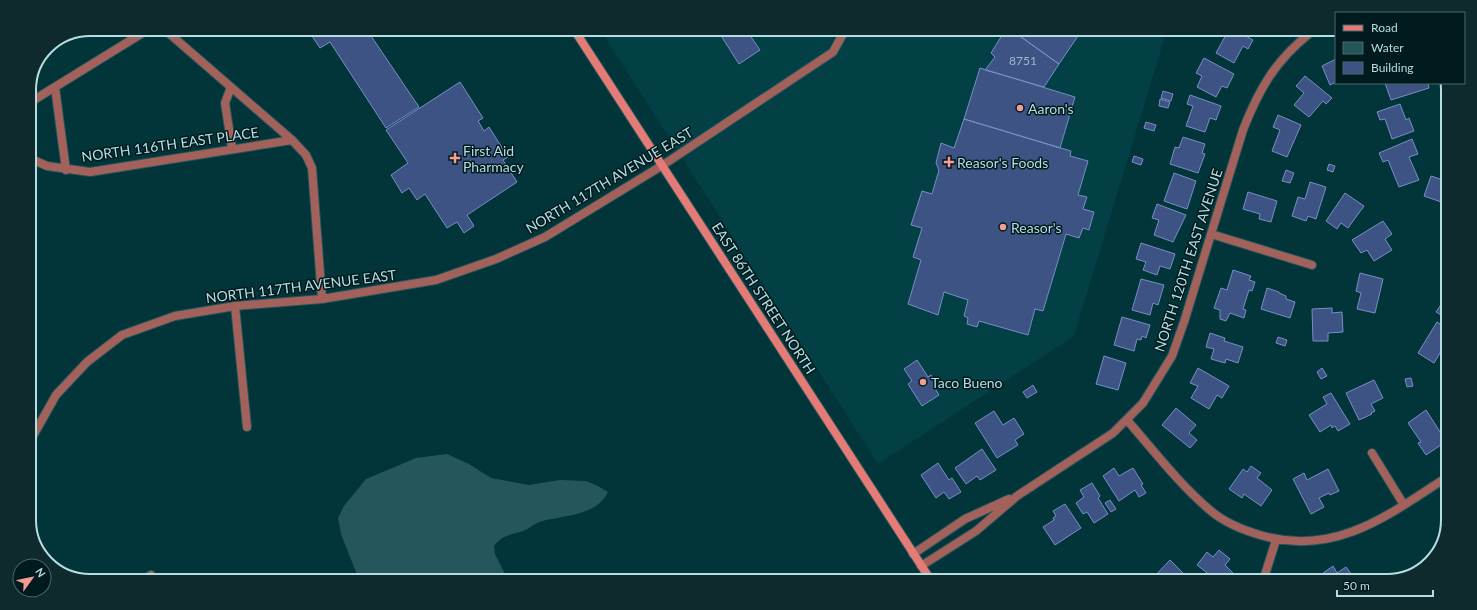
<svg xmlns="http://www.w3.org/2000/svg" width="1477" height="610" font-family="Lato,sans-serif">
<rect width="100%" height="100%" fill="#013539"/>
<path fill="#024045" d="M601,31L1166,33L1074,336L878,464Z"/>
<path fill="#25565b" d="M447,454L469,464L491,478L529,485L560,480L586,481L598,486L608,492C596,517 562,515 539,522C534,524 529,529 523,531C511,535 502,535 494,546L495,554L507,578L358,577L341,534L338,518L344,506L366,479L416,458Z"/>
<path fill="#3c5383" stroke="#768fc4" d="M308,30H367L419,107L386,128L330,42L320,48Z
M718,31H747L760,50L739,64Z
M1004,32H1014L1059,64L1044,87L985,70L995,57L991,53Z
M1014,32H1079L1080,33L1059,64Z
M1227,33H1240L1253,40L1248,49L1243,46L1234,63L1216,53Z
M1204,58L1234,74L1227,88L1222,86L1216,97L1197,87L1202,76L1196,73Z
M1336,59V82L1330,85L1322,66Z
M980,68L1075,97L1060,148L964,119Z
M1305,76L1332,98L1326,104L1323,101L1309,117L1294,105L1304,93L1296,86Z
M460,82L483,118L478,121L484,131L489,127L508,157L503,160L517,182L467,215L474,226L464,233L457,222L447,228L425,194L417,200L409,188L402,193L391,175L408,163L386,130Z
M1385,83H1428L1429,88L1391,100Z
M1163,91L1173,94L1171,101L1161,98Z
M1190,95L1221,106L1216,120L1210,118L1205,132L1186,126L1193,106L1187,104Z
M1160,99L1170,102L1168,108L1159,106Z
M1400,104L1406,120L1409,118L1414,131L1392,139L1385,119L1380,120L1377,112Z
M1278,115L1301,125L1287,157L1272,151L1280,130L1273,127Z
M964,119L1071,151L1070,156L1088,161L1078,195L1087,197L1083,209L1094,212L1089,230L1083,228L1079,238L1066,234L1043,311L1035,309L1028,335L979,321L977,327L967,324L968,318L964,316L968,300L944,292L938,315L908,304L921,260L913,257L922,228L911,225L922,191L932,194L939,170L936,163L941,143L954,148Z
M1146,122L1156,125L1154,131L1144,128Z
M1183,137L1205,144L1202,153L1205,154L1198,173L1170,164L1175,147L1179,148Z
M1412,139L1418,154L1409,157L1419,180L1399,187L1388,160L1383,162L1379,153Z
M1134,156L1143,159L1141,165L1132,162Z
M1329,164L1335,166L1333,172L1327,170Z
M1286,170L1294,173L1290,183L1282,181Z
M1174,173L1196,181L1187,209L1164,201Z
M1431,176L1446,181L1447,204L1424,196Z
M1310,182L1326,187L1316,219L1308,216L1306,221L1292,216L1298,197L1305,199Z
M1248,192L1277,201L1271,222L1259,219L1260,214L1243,209Z
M1345,193L1364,206L1348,228L1341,223L1337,229L1326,221Z
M1157,204L1186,215L1173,242L1154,235L1159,220L1152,218Z
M1383,221L1392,234L1385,239L1392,250L1374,261L1367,250L1361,253L1352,240Z
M1141,243L1175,254L1170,269L1160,266L1157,275L1143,270L1146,262L1136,259Z
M1233,270L1251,276L1249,280L1255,282L1252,291L1249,290L1243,309L1246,310L1244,318L1230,313L1226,321L1220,319V310L1214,308L1221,288L1227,290Z
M1360,273L1383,279L1375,313L1357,309L1361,293L1356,291Z
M1141,279L1164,285L1158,305L1153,303L1150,315L1132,310Z
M1267,288L1279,292V293L1286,296V299L1295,302L1290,318L1261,309Z
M1446,297V318L1436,312Z
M1332,308V313L1342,312L1343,332L1328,333V341H1313L1312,309Z
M1122,317L1150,325L1146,338L1142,336L1141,340L1137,339L1134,351L1114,345Z
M1437,322L1446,328L1445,350L1443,348L1434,363L1418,353Z
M1210,333L1225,338L1224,341L1243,347L1238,363L1226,359L1225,363L1211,359L1214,349L1206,347Z
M1278,337L1287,340L1285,346L1276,343Z
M1104,356L1126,363L1118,390L1096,384Z
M917,360L928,377L931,375L936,383L933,385L939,395L922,406L908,384L912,381L904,369Z
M1198,368L1229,386L1222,398L1217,395L1209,409L1191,398L1198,386L1190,383Z
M1322,368L1327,376L1321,379L1317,372Z
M1411,378L1413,386L1407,387L1405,379Z
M1374,380L1383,398L1371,404L1375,411L1371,413L1372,414L1359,420L1346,393Z
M1033,385L1037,392L1027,398L1023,392Z
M1331,393L1350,424L1338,431L1335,426L1332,428L1331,425L1320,432L1309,415L1327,404L1323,397Z
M1176,408L1196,425L1189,433L1197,440L1190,448L1162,425Z
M1426,410L1444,438V443L1426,455L1418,443L1421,442L1408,423Z
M994,411L1003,425L1014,418L1024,434L1015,440L1018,445L997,458L975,423Z
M982,449L996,470L980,480L977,476L966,484L955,468Z
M938,463L949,480L952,478L961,492L949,499L944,492L936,498L921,475Z
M1251,466L1261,473L1257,478L1272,490L1261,506L1244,494L1242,498L1229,489L1243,469L1247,472Z
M1114,468L1119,476L1133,468L1143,484L1141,485L1146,493L1139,497L1135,490L1119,501L1103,476Z
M1328,469L1339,491L1330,495L1329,493L1319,498L1324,507L1311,514L1293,479L1304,473L1307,480Z
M1092,483L1100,496L1098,498L1108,514L1094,523L1087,512L1083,514L1076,503L1084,497L1080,490Z
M1110,500L1116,509L1111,512L1105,503Z
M1065,504L1081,528L1055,545L1043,527L1054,520L1053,518L1056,516L1053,511Z
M1219,550L1230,559L1225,565L1233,573L1227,580H1216L1197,565L1207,552L1213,557Z
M1170,560L1186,576L1182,580H1151Z
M1333,566L1337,573L1346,567L1354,578L1350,581H1323L1319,576Z"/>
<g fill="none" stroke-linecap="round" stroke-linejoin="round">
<g stroke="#225357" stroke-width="10">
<path id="street" d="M164,29L292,140L306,155L312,168L322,299
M55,87L66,170
M231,87L225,103L232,148
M29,103L149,29
M29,158L47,166L90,172L292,140
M1211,234L1312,265
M235,306L247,427
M1127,420C1154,451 1180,485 1211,511C1225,523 1243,530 1260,535C1333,557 1386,517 1444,479
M29,443L56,395L87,362L122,335L175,316L235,306L322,299L436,280L496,259L545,237L663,165L833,52L844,32
M1372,453L1404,505
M913,554L965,519L1009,499
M921,566L976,531L1017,496L1113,433L1143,403L1172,356L1184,322L1243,130C1259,89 1275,61 1310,33
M148,577L151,575
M1263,581L1276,540"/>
</g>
<g stroke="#225357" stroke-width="10">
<path id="secondary" d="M575,31L930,579"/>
</g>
<use href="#street" stroke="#a3615c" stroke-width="8"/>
<use href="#secondary" stroke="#e47b76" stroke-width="8"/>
</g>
<g fill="#f59c95" stroke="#001a1d" stroke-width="1.5">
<circle cx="1020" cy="108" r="4"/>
<path d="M453 152h4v4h4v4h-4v4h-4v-4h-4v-4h4z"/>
<path d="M947 156h4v4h4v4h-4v4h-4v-4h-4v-4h4z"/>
<circle cx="1003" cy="227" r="4"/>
<circle cx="923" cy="382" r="4"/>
</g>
<g text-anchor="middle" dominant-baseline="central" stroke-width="3" stroke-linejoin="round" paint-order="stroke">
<g font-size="12" fill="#98bbca">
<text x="1023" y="60">8751</text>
</g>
<g font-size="14" fill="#b6dee2" stroke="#001a1d" text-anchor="start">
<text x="1028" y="108">Aaron's</text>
<text x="463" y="150">First Aid<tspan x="463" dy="16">Pharmacy</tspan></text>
<text x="957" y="162">Reasor's Foods</text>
<text x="1011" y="227">Reasor's</text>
<text x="931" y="382">Taco Bueno</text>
</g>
<g font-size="14" fill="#b6dee2" stroke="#001a1d">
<text transform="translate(170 144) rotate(-8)">NORTH 116TH EAST PLACE</text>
<text transform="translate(609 180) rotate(-31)">NORTH 117TH AVENUE EAST</text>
<text transform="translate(1188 260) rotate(-72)">NORTH 120TH EAST AVENUE</text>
<text transform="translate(301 286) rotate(-7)">NORTH 117TH AVENUE EAST</text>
<text transform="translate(764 298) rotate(57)">EAST 86TH STREET NORTH</text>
</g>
</g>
<path d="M0 0H1477V610H0ZM90 36H1387A54 54 0 0 1 1441 90V520A54 54 0 0 1 1387 574H90A54 54 0 0 1 36 520V90A54 54 0 0 1 90 36Z" fill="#0f2a2d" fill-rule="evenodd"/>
<path fill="none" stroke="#b6dee2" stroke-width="2" d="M90 36H1387A54 54 0 0 1 1441 90V520A54 54 0 0 1 1387 574H90A54 54 0 0 1 36 520V90A54 54 0 0 1 90 36Z"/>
<rect x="1335" y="12" width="130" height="72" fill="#001a1d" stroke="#49686c"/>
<rect x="1343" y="25" width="20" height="6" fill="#e47b76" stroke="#49686c"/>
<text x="1371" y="32" font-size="12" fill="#b6dee2">Road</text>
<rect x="1343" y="42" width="20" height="12" fill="#25565b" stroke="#49686c"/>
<text x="1371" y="52" font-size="12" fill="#b6dee2">Water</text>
<rect x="1343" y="62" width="20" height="12" fill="#3c5383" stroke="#49686c"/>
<text x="1371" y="72" font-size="12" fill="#b6dee2">Building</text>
<g transform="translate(32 578) rotate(57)"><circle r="19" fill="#001a1d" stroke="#49686c"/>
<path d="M0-3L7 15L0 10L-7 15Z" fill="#f59c95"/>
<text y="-6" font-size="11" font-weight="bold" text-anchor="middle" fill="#b6dee2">N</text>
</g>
<path d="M1337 590v6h96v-6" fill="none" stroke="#b6dee2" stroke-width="2"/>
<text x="1343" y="590" font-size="12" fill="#b6dee2" stroke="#001a1d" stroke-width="3" paint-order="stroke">50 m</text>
</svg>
